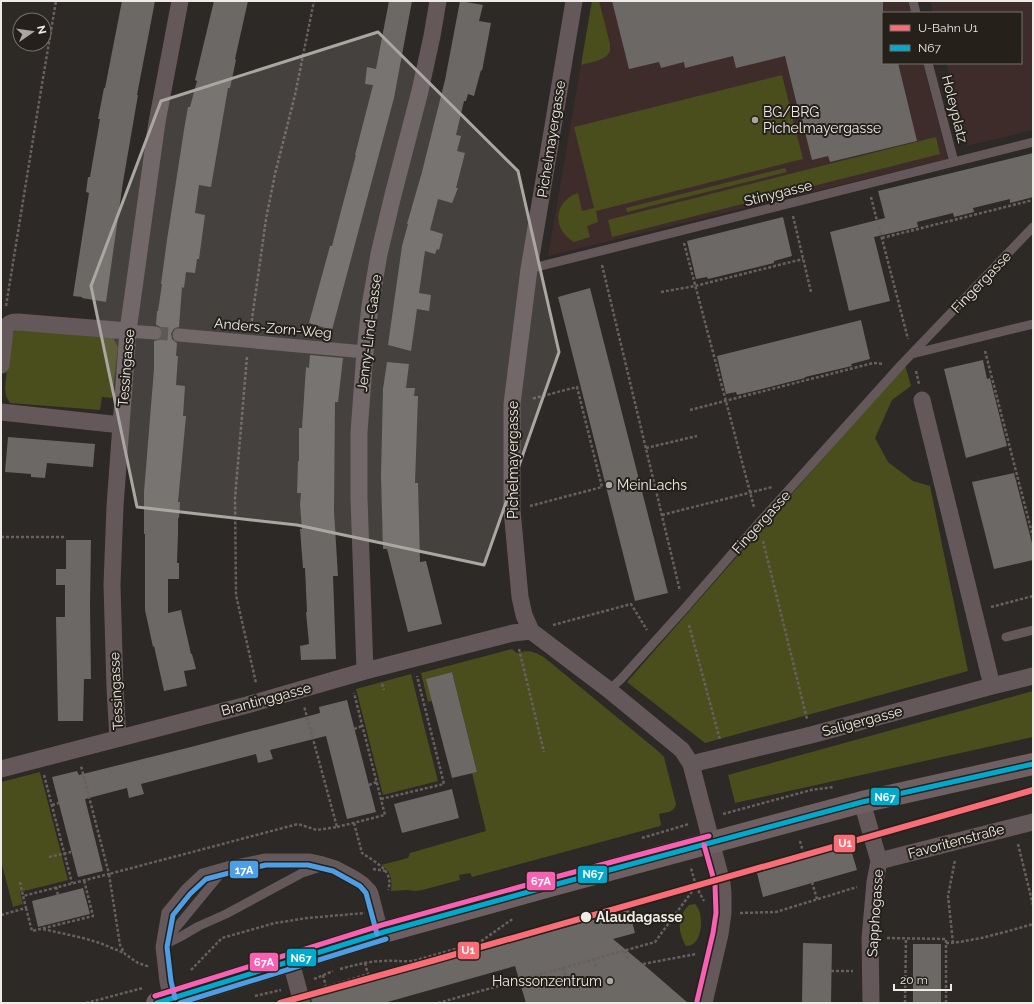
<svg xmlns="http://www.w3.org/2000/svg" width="1034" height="1004" font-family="Raleway,sans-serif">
<rect width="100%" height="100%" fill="#2c2926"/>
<path fill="#3e2c2b" d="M592,1H908L911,13H883V63H923L948,159L548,256Z
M930,1H1033V130L967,146L946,63H1021V13H933Z"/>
<path fill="#494e1c" d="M592,1H599L610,44C610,47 610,49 610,51C606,61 590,62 581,65Z
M782,75L803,159L596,211L598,222L587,226L590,237L574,242C551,229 554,201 578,193L582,211L594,208L574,127Z
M936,137L940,154L612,237L608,220Z
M785,168L787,172L627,212L626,208Z
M18,329L113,338L118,347L112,398L102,397L100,410L10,403L6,396L5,388L10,337L12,333Z
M905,365L911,386L892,400L875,438L888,462L913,481L930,486L968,671L705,743L627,682Z
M512,649L517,653C529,649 535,652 545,658L658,751L664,757L676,804C674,813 667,812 659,814L661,824L660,826L472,877L470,873L459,875L460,880L422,890L415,891L407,890L391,891C392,880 392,872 381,865L408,858L410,853L486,831L472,773L477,772L452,672L427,679L432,701L428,702L421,673Z
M411,674L438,781L383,795L356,689Z
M1033,691V737L735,803L728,775Z
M40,772L68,880L20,892L23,904L13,907L1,861V782Z
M695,904C705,913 703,947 686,946C680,936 677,923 683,913C684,910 687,907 689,905Z"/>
<path fill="#6b6866" d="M122,1H155L137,95H138L123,182L106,302L82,298V297L73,296L89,193L86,192L88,177H90L100,119H98L104,88H105Z
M214,1H248L235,59L236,60L230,88H228L211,187L199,185L195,213L205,215L199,259H197L195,273L186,272L184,288L182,287L179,327L175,328L173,330L171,334L172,339L174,341L177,343L176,356H178L176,385L185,386L183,416H186L178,502H180L179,518H178V534L177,563H179V579H168V613L181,610L191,654H192L196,669L184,671L187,686L164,691L154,646L153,647L145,610V534H144V492L154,369V341L159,340L162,337L163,334L162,329L159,326L156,325L157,311H158L162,284H161L167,240L184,130L188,107H190L197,81L195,80Z
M389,1H412L394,98L332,330L309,323L330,246H332L341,211L356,155H355L373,85L365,84L367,67L376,69Z
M460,1L483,5L479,21L491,23L482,71L481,70L474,96L468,94L466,101H464L456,135L461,136L457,151L465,153L456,188H458L452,203L438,199L430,230L443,234L439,250L437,249L435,254L425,251L419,293L431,295L429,311L417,309L411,351L388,345L402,246L408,224H407L422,172L445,80Z
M612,1H883V63H898L917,141L830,162L828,156L812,160L798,104L797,105L785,56L736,68L733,56L685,68L684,62L661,68L659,62L629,69Z
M1033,153V197L1010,203V199L973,208L974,212L954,217L953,213L917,222L918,227L874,237L890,301L849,311L830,232L885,218L878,191Z
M783,217L792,256L774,261V263L708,279L707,277L696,279L687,241Z
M590,288L668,593L635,601L558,297Z
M861,320L870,359L851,364L852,366L805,377V378L758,390L737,395L736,392L726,394L717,356Z
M310,355L343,358L338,402H335L334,511L338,576H333L336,659L301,660L300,646L309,644L306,612H307L305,568H303L300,529H302L300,504L301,493H297L298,461H299V428H302L306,367L309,368Z
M983,360L987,379L990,378L1007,446L966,458L944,369Z
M387,362L409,364L406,388H415L414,396H418L415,483H418L420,562L426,561L442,624L408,632L387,549H383L381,475L383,389Z
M8,437L95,444L93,467L47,463L45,478L31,477V474L5,472Z
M1014,473L1033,547V560L994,569L972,482Z
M66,540H91L90,605L91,679H84L83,721H58L56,617H65V585H56V569H66Z
M452,672L477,772L452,778L426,679Z
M347,700L376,812L347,819L326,736L270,750L273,759L258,763L256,754L141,784L144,794L129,798L127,788L85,799L103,871L78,877L52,777L77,771L79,775L191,747L320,713L319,707Z
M452,789L459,818L402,833L394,804Z
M850,846L857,870L763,897L757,873Z
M83,888L90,914L38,927L32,901Z
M629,910L635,933L613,939L643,964L688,1003H526L515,966L384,1003H312L311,998Z
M803,943L832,944L831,1003H802Z
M913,944H941V1003H913Z"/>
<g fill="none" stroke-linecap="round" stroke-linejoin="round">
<path stroke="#494643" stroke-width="13" stroke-dasharray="13 6" stroke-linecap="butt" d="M155,333L179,335"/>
<path stroke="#685f61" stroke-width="2.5" stroke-dasharray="3 2" stroke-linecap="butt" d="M871,197L877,221
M793,216L811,292
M879,227L908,339
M882,238L1033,200
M684,243L754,507
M602,265L680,591
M661,292L695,286L803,259
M6,306L41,90L56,1
M251,326L266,219L275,174L295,95L314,1
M985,351L1033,537
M247,357L235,498L236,595L256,683
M916,371L919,384
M690,410L873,363L884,364
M646,448L697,436
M530,506L602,487L577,387L531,399
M662,515L772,487
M1,537H64
M763,541L807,719
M991,607L1033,596
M553,625L631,604L647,630
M689,625L720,740
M519,649L544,752
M382,684L384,690
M354,729L362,726
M44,775L72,883
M369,785L377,782
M381,799L444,784L417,676
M52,805L59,803
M723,814L811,790L834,787
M354,823L362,853C375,862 395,871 388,890
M337,827L385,815L354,693
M642,838L689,824
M800,841L805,859
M1018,844L1033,905
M49,857L71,852
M373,869L386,871
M20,882L23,896
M812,882L817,899
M696,886L704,901
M56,887L58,895
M26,908L32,931L93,916L84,880
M740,913L776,912L857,887
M1,915L26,908L23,896L109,874L81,766
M43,929L83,938L100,943L124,953
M887,938L946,939V1003
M946,943C958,943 969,940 981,938C998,934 1016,929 1033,924
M953,943L948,896L955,860
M625,951L628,959
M594,959L596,969
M365,963L370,982
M643,964L696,954
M147,967V966L138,963L125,954L120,945L109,874L298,824L317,830L337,827L304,706
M563,968L566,978
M340,969C355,965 369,961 384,961C394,960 403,962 413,961L480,942L514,918
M191,970L222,938L275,923L307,918L365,913
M831,971H853
M323,975L326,987L368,974
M314,979L333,971
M317,990L326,987
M255,996L281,990
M86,1003L143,988
M438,1003L655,942L696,886L691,868
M905,1003L906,938"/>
<path stroke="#64585a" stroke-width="9" d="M913,1L916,13
M928,63L954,162
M529,269L1033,142
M912,354L1033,324
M1006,637L1033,630
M609,690L621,679L685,608L758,524L901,365L1033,227
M162,945L227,866
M160,947L180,937L199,926L226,914L302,873L324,866H332
M168,1000L164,982L160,947L166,912L185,889L202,873L227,866L265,858H309L323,861L336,865L355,875L364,881L372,889L374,893L384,932"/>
<path stroke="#64585a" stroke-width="13" d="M128,331L155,333
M179,335L365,352"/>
<path stroke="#64585a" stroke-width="17" d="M574,1L529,269L512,404V510L520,597L524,615L531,631L609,690L682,750L691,764L717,864L722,883L723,893V913L720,934L704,1003
M1,365L5,330C8,323 11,322 18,322L128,331
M922,400L992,686
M1,412L121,425
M365,671L359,498V432L365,352L370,306L379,254L393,195L420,91L432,36L438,1
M118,738L115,688L112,585L115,506L128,331L157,122L180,1
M691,764L811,735L992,686L1033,676
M1,769L247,705L365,671L513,633L531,631
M862,802L879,861L875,882L870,938L871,1003
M879,861L1033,822
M291,962L302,1003"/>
<path stroke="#6e5f62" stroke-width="22" d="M157,1003L384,932L550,886L862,802L1033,764"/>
<g stroke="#25211a" stroke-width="8">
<path id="bus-1" d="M157,1003L384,932L550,886L862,802L1033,764"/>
</g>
<g stroke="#25211a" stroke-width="8">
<path id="bus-2" d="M175,998L171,981L167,947L173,915L190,894L206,879L229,873L266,865H308L333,871L360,886L366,893L377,934
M180,1003L386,939"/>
</g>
<g stroke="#25211a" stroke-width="8">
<path id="bus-3" d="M155,996L382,925L548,879L709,836
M697,1001L713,933L716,913L715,884L704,845"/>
</g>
<use href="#bus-1" stroke="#00a9ce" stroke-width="5"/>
<use href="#bus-2" stroke="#4d9ee5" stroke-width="5"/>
<use href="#bus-3" stroke="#f860b3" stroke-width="5"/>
<g stroke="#25211a" stroke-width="9">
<path id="metro-1" d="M280,1003L428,962L1033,790"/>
</g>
<use href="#metro-1" stroke="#fb6d76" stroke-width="6"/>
</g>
<path fill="#aaa7a3" fill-opacity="0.2" stroke="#aaa7a3" stroke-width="3" stroke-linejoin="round" d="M378,32L518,171L559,352L484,565L297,525L137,507L91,286L161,101Z"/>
<g fill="#aaa7a3" stroke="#25211a" stroke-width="1.5">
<circle cx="755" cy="120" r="4"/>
<circle cx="609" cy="485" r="4"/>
<circle cx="610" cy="981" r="4"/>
</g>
<circle fill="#eeebe7" stroke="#25211a" stroke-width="1.5" cx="586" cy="917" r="6"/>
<g text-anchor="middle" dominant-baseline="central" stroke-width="4" stroke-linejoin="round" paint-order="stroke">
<g font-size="14" fill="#eeebe7" stroke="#25211a">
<text transform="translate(955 109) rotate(76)">Holeyplatz</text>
<text transform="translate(551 139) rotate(-81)">Pichelmayergasse</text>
<text transform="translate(778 193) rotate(-14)">Stinygasse</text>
<text transform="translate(981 282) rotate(-46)">Fingergasse</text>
<text transform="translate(273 328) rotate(5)">Anders-Zorn-Weg</text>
<text transform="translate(369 333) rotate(-83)">Jenny-Lind-Gasse</text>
<text transform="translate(126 368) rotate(-85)">Tessingasse</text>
<text transform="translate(513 460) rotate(-90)">Pichelmayergasse</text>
<text transform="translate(761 522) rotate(-48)">Fingergasse</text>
<text transform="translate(116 691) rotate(-93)">Tessingasse</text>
<text transform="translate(266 699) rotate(-15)">Brantinggasse</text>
<text transform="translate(862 721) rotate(-15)">Saligergasse</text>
<text transform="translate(956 841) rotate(-15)">Favoritenstraße</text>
<text transform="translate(875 913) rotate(-86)">Sapphogasse</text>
</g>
<g font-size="14" fill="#eeebe7" stroke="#25211a" text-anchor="start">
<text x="763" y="112">BG/BRG<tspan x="763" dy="16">Pichelmayergasse</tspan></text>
<text x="617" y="485">MeinLachs</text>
<text x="602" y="981" text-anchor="end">Hanssonzentrum</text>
</g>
<g font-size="14" font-weight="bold" fill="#eeebe7" stroke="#25211a" text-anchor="start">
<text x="596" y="917">Alaudagasse</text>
</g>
</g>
<g stroke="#25211a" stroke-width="1.5">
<rect x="870" y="787" width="30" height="19" rx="4" fill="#00a9ce"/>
<rect x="833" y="834" width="23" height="19" rx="4" fill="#fb6d76"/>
<rect x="229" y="860" width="30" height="19" rx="4" fill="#4d9ee5"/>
<rect x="577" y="865" width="31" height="19" rx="4" fill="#00a9ce"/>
<rect x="526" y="871" width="30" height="20" rx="4" fill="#f860b3"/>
<rect x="457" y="941" width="23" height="19" rx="4" fill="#fb6d76"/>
<rect x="286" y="948" width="31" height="19" rx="4" fill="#00a9ce"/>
<rect x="249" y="952" width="30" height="20" rx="4" fill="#f860b3"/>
</g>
<g font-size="11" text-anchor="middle" font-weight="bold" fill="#fff">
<text x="885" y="801">N67</text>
<text x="845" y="847">U1</text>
<text x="244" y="874">17A</text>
<text x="593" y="878">N67</text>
<text x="541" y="885">67A</text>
<text x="468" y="954">U1</text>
<text x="301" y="962">N67</text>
<text x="264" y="966">67A</text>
</g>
<rect width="1034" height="1004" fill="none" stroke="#eeebe7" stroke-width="4"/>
<rect x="882" y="12" width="140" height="52" fill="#25211a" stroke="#75726c"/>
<rect x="890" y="25" width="20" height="6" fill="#fb6d76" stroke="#75726c"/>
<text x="918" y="32" font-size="12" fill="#eeebe7">U-Bahn U1</text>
<rect x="890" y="45" width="20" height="6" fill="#00a9ce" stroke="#75726c"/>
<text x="918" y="52" font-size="12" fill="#eeebe7">N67</text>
<g transform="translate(32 32) rotate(77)"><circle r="19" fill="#25211a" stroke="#75726c"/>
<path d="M0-3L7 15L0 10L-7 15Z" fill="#aaa7a3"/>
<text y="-6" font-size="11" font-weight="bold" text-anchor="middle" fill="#eeebe7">N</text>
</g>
<path d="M894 984v6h57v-6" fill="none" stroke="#eeebe7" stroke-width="2"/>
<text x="900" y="984" font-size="12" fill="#eeebe7" stroke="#25211a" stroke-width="3" paint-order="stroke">20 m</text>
</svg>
